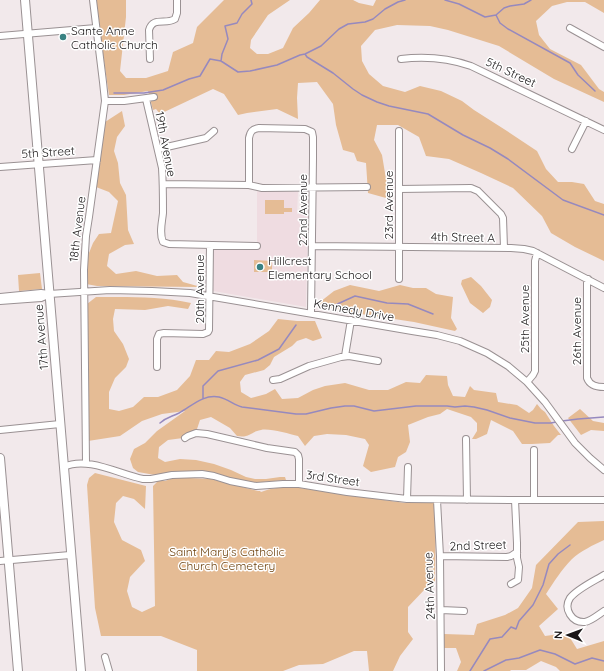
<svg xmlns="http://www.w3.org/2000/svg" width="604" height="671" font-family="Quicksand,sans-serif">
<rect width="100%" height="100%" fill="#f2e9eb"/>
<path fill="#efdce1" d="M257,191L261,192L265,191L298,192L297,214H308L306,307L213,291L212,241L257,243Z"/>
<path fill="#e5bc95" d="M95,0H126V17L120,71L126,78H146L168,71L173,52L193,43L197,27L224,0H290L268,15L251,40L250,48L257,54H268L283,48L293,28L309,13L320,0H353L359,3L373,6L376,0H604V13L585,2H567L552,6L536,21L539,35L550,49L581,65L599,89L604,92V102L554,79L499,46L448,30L430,26L397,25L375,30L361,46L362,61L369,74L383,86L405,92L420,86L441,91L462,101L474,110L507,131L537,151L546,169L558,182H572L584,184L595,201L604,204V261L575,247L551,233L542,216L513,188L481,173L449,159L426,156L419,137L398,125H377L374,140L382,155L387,185L386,198L368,193L366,163L357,161L354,153L343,150L336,125L333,104L317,82L298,83L297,98L298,119L277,109L247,113L238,115L224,94L213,89L160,114L156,109L153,110L148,91L124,95H109Z
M122,111L125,126L117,137L114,151L118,163L120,183L126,195L128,230L134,244L125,245L109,254L107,266L116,274L136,271L157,276L177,275L183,282L201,287L97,286L86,284L85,263L93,243L99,234L111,233L118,201L109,192L96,187L105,122Z
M265,200H284V208H292V212H284V214H265Z
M254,260L272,261V272H254Z
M40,273L42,289L19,291L18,275Z
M471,277L481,286L492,300L490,307L483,313L470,303L461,284L462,280Z
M350,285L379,291L400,285L413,288H426L436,294L453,297L451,318L457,329L455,331L414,322L361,314L321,306L320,302L334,291Z
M96,297C128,297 160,296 191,303L188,309L168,306L145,310L115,309L113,319L114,331L123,344L129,359L126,367L115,378L109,392V409L119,411L133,407L144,397H158L177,390L190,376L196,360H209L216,351L229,352L250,344L269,331L278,319L297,321H315L322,338L313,341L306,338L297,341L292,346L274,357L270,365L264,370L245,375L240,382L241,392L251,398L266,394L275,389L282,399L298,398L313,390L325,386L345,383L369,390H388L406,382L420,383L426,375L447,376L448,385L453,396L465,397L470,386L474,390L496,393L498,402L517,405L529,413L533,410L537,404L541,409L545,412L554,426L561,435H558L550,443L532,444H522L513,431L491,420L487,434L476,439H472L477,431V423L471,417L447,409L440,414L428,417L408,425L410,442L406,452L398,457L395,467L371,472L363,466L369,445L365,439L346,435L327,434L314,436L305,446L298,436C289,434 269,428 261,430C250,432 250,438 237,436L230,428L211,417L200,420L197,429L183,438L168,440L159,447L158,458L165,462L180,459L196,460L214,464L231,470L246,477L255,479H266L280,477H285L286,480L252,483L208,472L192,471L172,472L155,475L138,472L133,468L130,459L134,449L145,443L157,431L185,411L162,414L142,421L120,436L88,441L87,304Z
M580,409L593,421L604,423V431L591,430L581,435L568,418Z
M95,473L146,486L145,509L134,499L123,496L116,503L114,522L122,540L141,550L145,561L130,577L127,591L132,607L142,612L155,606L153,486L159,480L165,481L173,478H190L211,479L258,491H260L261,492C271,488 281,487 293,487L405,503H434L436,512L435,583L426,584V588L408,607V632L413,639L400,656L393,671H369L367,651H354L323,664L299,665L283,671H197V650L161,636H101L95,608L87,485L89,478Z
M604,521V540C593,545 581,551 572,559C561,570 554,582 546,594L558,609L539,626L545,636L567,633L577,649L604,641V671H560L556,667L541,661L526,670H511L510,671H457L461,662L456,648H444V634L474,635L477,624L505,615L518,608L532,588L536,565L578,522Z"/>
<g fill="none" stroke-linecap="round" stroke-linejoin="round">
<path stroke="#9689be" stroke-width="1.5" d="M445,0L459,4L485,17L496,15L504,8L510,6L524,4L531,0
M496,15L500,23L508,29L570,63L578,75L595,91
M305,54L307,57L333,73L353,89L362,95L377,102L389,106L428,114L463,135L490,148L508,159L563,200L604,215
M221,61L222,54L228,39L225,26L237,23L242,14L252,4L251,0
M114,93H144L163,90L189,79L200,76L210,59L221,61L238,72L250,71L277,65L300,55L305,54L321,46L339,29L348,24L365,22L373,19L385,9L398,2L405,0
M333,306L355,296L387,303L408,304L433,314
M203,399V386L218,371L258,360L279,349L296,325
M562,421L578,419L604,417
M160,423C167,417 171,417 179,413C192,406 203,394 219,397C228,399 234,405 242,407L296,414H306L331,408L345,406H354L374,411L416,406H447L455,407L465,406L474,407L487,410L510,418L535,423H551L556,422
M470,671L490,639L502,637L511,627L516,629L519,621L533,605L543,585L549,564L558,554L570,545
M484,671L506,660L519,658L540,650L555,654L575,664L592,658L604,661"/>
<g stroke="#9a9193" stroke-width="8">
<path id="minor" d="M570,28L604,47
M0,36L96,28
M150,59L149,30C153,16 166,25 175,19L177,13V0
M401,59C426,56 448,58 471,66L604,130
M146,99L162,168C163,183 163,198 163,213C162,223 159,233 163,242L169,244L257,246
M105,101H124L154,97
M399,131C399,181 399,230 399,279
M158,149L206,138L214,131
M572,149L586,121
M0,167L97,160
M163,184L249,185L262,188L367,187
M249,185V138C250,132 252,129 259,128L305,129L312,132L313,137V158L311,313
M399,189L471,188L478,191L501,214L503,218L504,248
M312,246L511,248L524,249L533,251L604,288
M588,279L587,283V378C590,386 597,387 604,387
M0,297L41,293L49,294L110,290L152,291L190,293L412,331L437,335L460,341L487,353L508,366L527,382L545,402L575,443L590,458L604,470
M0,301L41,298L48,295
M345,356L351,320
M157,367V339L159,334L164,333L203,334L208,332L209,330L210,245
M273,380L280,379L309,366L341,357L349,356L378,361
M527,382L533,375L535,371V261L537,253
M0,430L60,424
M185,438L188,436L196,433L207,434L267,448L295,452L298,455L299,459V484
M466,439L467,500
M86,463L84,270L86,236L89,217L105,101L103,82L93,0
M64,467C87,456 119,474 143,479H151L172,475L202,474L214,476L230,481L256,486L283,484H299L347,492L407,499L515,500H604
M407,499L408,467
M437,500L440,556L441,671
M534,500V450
M440,556L507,557L511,556L517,552
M0,561L70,555
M604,575C594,581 577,589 570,598C563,609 572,623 585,622C591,621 598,615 604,611
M511,584L518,580L519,567L517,558V543L515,500
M441,610L464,611
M105,657L109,671"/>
</g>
<g stroke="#9a9193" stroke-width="10">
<path id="major" d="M25,0L81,671
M0,458L18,671"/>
</g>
<use href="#minor" stroke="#fff" stroke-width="6"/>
<use href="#major" stroke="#fff" stroke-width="8"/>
</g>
<g fill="#398283" stroke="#fff" stroke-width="1.5">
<circle cx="63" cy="37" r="4"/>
<circle cx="260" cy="267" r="4"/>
</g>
<g text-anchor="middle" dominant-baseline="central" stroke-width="3" stroke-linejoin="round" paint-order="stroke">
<g font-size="12" fill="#1a1718" stroke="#fff" text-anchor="start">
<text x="71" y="30">Sante Anne<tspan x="71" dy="14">Catholic Church</tspan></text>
<text x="268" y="260">Hillcrest<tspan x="268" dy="14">Elementary School</tspan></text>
</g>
<g font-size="12" fill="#1a1718" stroke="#fff">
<text transform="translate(511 72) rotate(25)">5th Street</text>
<text transform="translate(166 144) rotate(79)">19th Avenue</text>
<text transform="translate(48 152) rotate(-4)">5th Street</text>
<text transform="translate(388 205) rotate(-90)">23rd Avenue</text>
<text transform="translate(302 210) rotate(-90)">22nd Avenue</text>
<text transform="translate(77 229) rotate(-83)">18th Avenue</text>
<text transform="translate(463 237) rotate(1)">4th Street A</text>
<text transform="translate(199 289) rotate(-90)">20th Avenue</text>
<text transform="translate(354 310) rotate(10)">Kennedy Drive</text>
<text transform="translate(524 319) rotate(-90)">25th Avenue</text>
<text transform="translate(576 331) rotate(-90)">26th Avenue</text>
<text transform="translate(41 337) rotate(-95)">17th Avenue</text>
<text transform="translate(333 478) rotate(8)">3rd Street</text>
<text transform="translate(478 545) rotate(-2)">2nd Street</text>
<text transform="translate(429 586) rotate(-92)">24th Avenue</text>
</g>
<g font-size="12" fill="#6f430f" stroke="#fff">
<text x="227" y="551">Saint Mary's Catholic<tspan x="227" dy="14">Church Cemetery</tspan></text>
</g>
</g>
<g transform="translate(568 635) rotate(271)" stroke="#ffffff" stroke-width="3" paint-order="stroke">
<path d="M0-3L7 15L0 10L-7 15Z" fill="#1a1718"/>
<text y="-6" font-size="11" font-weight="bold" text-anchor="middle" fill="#1a1718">N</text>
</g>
</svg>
